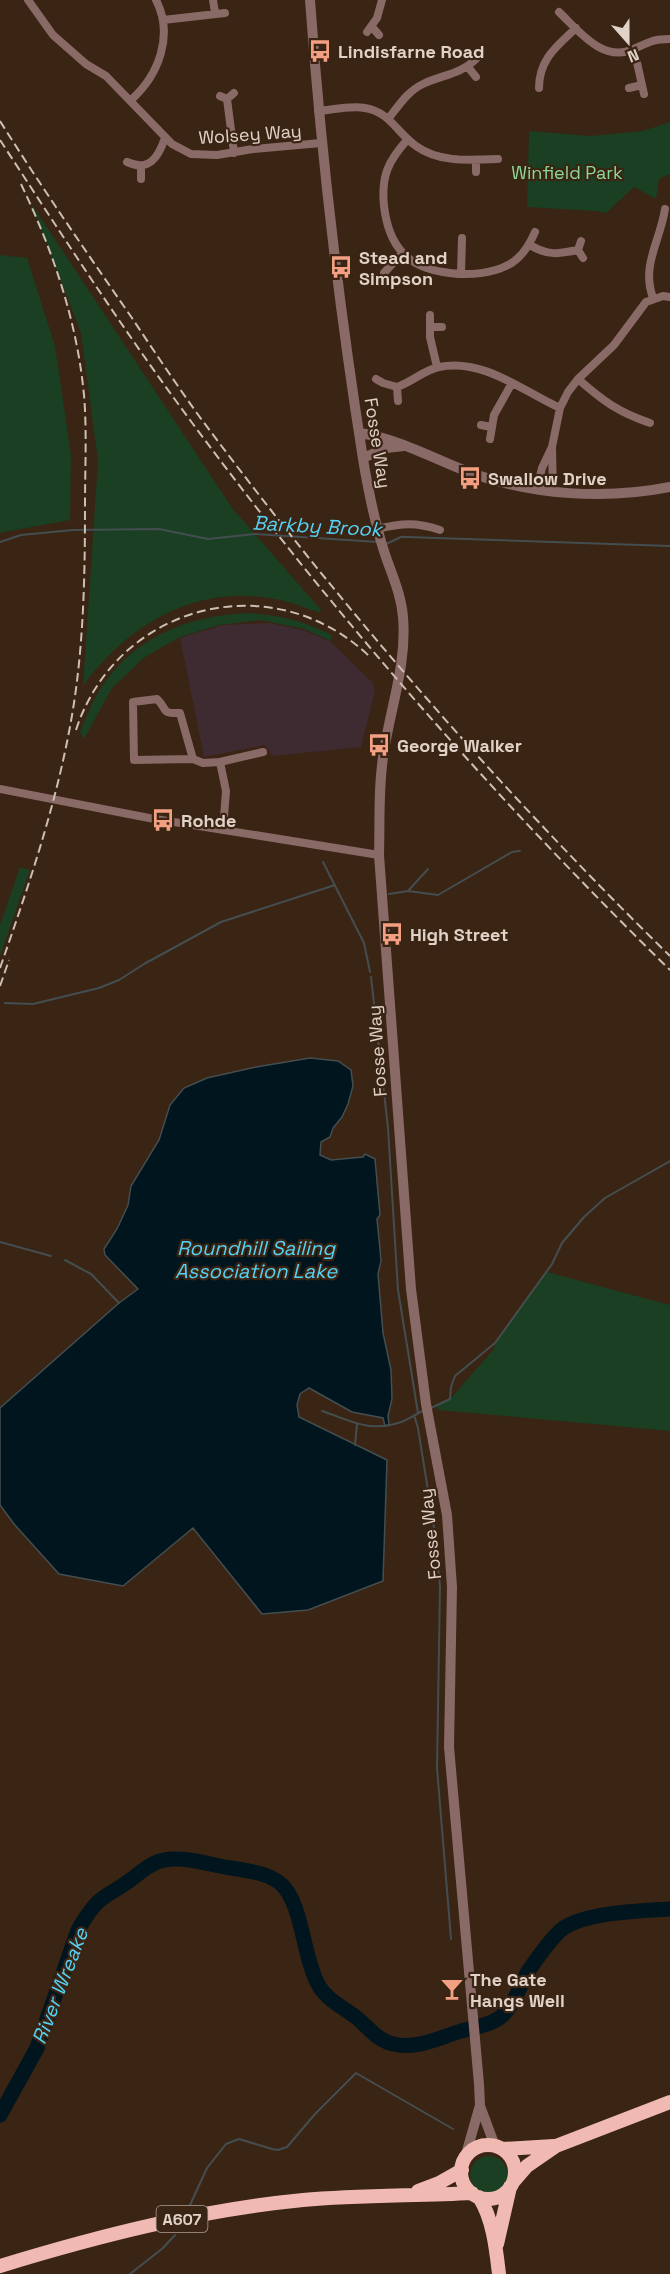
<svg xmlns="http://www.w3.org/2000/svg" width="670" height="2274" font-family="'Space Grotesk',sans-serif">
<rect width="100%" height="100%" fill="#3a2414"/>
<path fill="#3e2b32" d="M270,623L306,631L331,642L372,682L375,691L361,747L272,756L265,745L204,757L180,638L223,625Z"/>
<path fill="#1a3f22" d="M670,122V174L659,179L656,199L634,187L606,213L596,211L527,207L529,131L590,136L643,131Z
M31,203L233,509L322,611L319,612C307,609 296,604 284,601C203,581 130,621 83,686L98,461L81,333Z
M0,255L27,258L55,346L71,455L70,520L0,533Z
M249,613C283,616 301,620 332,635L331,641L304,629L260,620L219,625L180,637L145,657L112,688L84,739L80,732C87,715 94,697 105,682C139,634 193,615 249,613Z
M20,867L30,870L0,956V925Z
M547,1272L670,1305V1431L438,1410L437,1406L450,1399L494,1349L495,1343Z
M470 2175a19 19 0 1 1 38 0a19 19 0 1 1-38 0Z"/>
<path fill="#00151d" stroke="#444e50" stroke-width="1.5" d="M310,1058L338,1061L351,1070L353,1086L348,1104L342,1117L333,1128L330,1137L321,1142L320,1155L331,1160L363,1157L365,1154L375,1159L380,1215L377,1219L380,1249L381,1261L378,1274L383,1333L391,1370L392,1399L388,1416L389,1425L385,1426L383,1418L352,1412L309,1388L300,1394L297,1405L299,1417L387,1460L383,1581L308,1610L262,1614L193,1528L123,1586L59,1574L14,1524L0,1505V1408L119,1303L138,1289L105,1255L104,1249L117,1229L128,1205L131,1186L159,1140L170,1105L184,1088L207,1078L256,1067Z"/>
<g fill="none" stroke-linecap="round" stroke-linejoin="round">
<path stroke="#444e50" stroke-width="2" d="M0,542L21,535L73,530L159,529L208,539L255,534L378,542
M386,544L401,537H408L670,546
M323,862L364,943L370,972
M408,891L428,869
M389,894L408,891L438,895L512,852L520,851
M371,977L388,1128L398,1290L418,1413
M5,1003L33,1004L99,988L119,980L144,964L221,922L335,885
M0,1242L51,1256
M65,1260L91,1274L119,1303
M431,1408L450,1399L451,1387L455,1376L495,1343L552,1264L562,1243L584,1217L605,1198L670,1161
M322,1411C352,1421 369,1433 401,1422C409,1419 416,1414 423,1411
M414,1415L418,1428L434,1528L440,1586L437,1768L451,1939
M355,1445L357,1424
M190,2205L207,2168L226,2144L239,2139L272,2149L278,2150L287,2147L315,2114L356,2073L453,2129
M130,2274L163,2248L175,2235"/>
<path stroke="#00151d" stroke-width="15" d="M0,2115L37,2048L78,1930C84,1920 90,1909 99,1901C107,1894 118,1889 126,1883C138,1875 149,1863 164,1860C187,1856 209,1865 231,1868C248,1871 270,1873 282,1885C303,1905 303,1959 319,1986C328,2001 345,2008 357,2018C370,2029 377,2040 393,2044C415,2049 435,2040 455,2033C469,2028 485,2027 498,2019C514,2008 519,1986 529,1970C538,1957 549,1941 560,1931C580,1912 643,1911 670,1909"/>
<path stroke="#896a66" stroke-width="8" d="M28,0L53,35L86,64L106,76L172,144L191,154L217,155L253,149L321,143
M213,0L215,13
M559,12C580,32 603,63 634,49C649,42 653,39 670,39
M163,20L225,13
M372,27L379,35
M367,32L377,18L382,0
M634,49L644,94
M468,67L476,77
M539,88C539,59 557,46 576,28
M629,88L642,85
M220,96L227,99L234,93
M227,99L234,153
M131,100C159,75 174,35 156,0
M318,111C332,110 350,105 365,108C390,112 397,133 416,146C439,163 471,160 498,159
M389,118C399,105 408,91 423,84C442,75 461,74 476,59
M408,139C388,161 381,176 384,206C386,223 390,239 402,252C423,276 478,280 506,266C520,260 529,246 535,232
M127,162C149,172 158,158 165,138
M141,167V179
M476,172V160
M581,241L578,250L583,258
M530,245C548,256 558,254 578,250
M461,273L462,238
M383,281L384,273L402,253
M653,298C641,265 660,242 665,209
M430,315V337L437,367
M430,327H442
M376,379L383,383L397,387C412,382 424,370 439,367C484,358 522,391 560,408
M578,379C603,401 618,412 650,423
M397,387L398,401
M481,425L491,427
M490,439L494,415L512,383
M537,489L542,468L551,449
M553,492L552,447L560,408L568,392L578,379L614,345L646,302L663,296L670,297
M377,529C402,523 416,522 440,530
M193,759L134,760L133,702L157,699C168,709 160,714 180,713L193,759L203,763L220,762L226,791L223,830
M220,762L263,752
M0,789L149,818L379,855"/>
<path stroke="#896a66" stroke-width="10" d="M310,0C321,154 339,307 363,459C368,489 374,519 383,548C390,571 401,592 403,617C407,663 391,706 384,751C378,785 380,821 379,855L411,1289L426,1404L447,1515L452,1587L449,1747L479,2084L480,2105L464,2161
M360,433C399,439 434,459 471,473C533,495 605,500 670,487
M363,458L386,448L404,446
M480,2106L495,2146"/>
<path stroke="#f0bab2" stroke-width="14" d="M461 2172a27 27 0 1 1 54 0a27 27 0 1 1-54 0Z
M502,2149L554,2146
M514,2181L527,2166L556,2146L670,2102
M418,2191L439,2183L462,2170
M479,2197C493,2219 496,2248 499,2274
M497,2244L510,2187
M0,2266C98,2236 200,2210 303,2200C359,2195 416,2196 472,2193"/>
<path stroke="#cebfb4" stroke-width="2" stroke-dasharray="9 4.5" stroke-linecap="butt" d="M0,121C42,188 87,253 132,318C154,351 176,384 199,416C342,608 499,789 670,956
M0,140C62,235 123,330 190,420C335,616 496,800 670,970
M76,730C117,604 272,564 369,656
M0,968C30,882 60,794 74,703C84,637 85,570 85,504C85,468 87,431 84,395C77,321 53,251 21,184
M0,986L9,960"/>
</g>
<defs>
<g id="bus-bare" transform="scale(1.8)"><path d="M-5-6H5V4H4V6H2V4H-2V6H-4V4H-5ZM-3.5-4V0h7V-4ZM-3.5 1.2v1.5H-2V1.2ZM2 1.2v1.5H3.5V1.2Z" fill="#f39f82" stroke="#3a2414" stroke-width="2.5" paint-order="stroke"/></g>
<g id="bar-bare" transform="scale(1.8)"><path d="M-6-5H6L.8 .8V4.5H3.5V6h-7V4.5H-.8V.8Z" fill="#f39f82" stroke="#3a2414" stroke-width="2.5" paint-order="stroke"/></g>
</defs>
<g fill-rule="evenodd">
<use href="#bus-bare" x="320" y="51"/>
<use href="#bus-bare" x="341" y="267"/>
<use href="#bus-bare" x="470" y="478"/>
<use href="#bus-bare" x="379" y="745"/>
<use href="#bus-bare" x="163" y="820"/>
<use href="#bus-bare" x="392" y="934"/>
<use href="#bar-bare" x="452" y="1989"/>
</g>
<g text-anchor="middle" dominant-baseline="central" stroke-width="4.5" stroke-linejoin="round" paint-order="stroke">
<rect fill="#3a2414" stroke="#af9e92" stroke-width="1.5" x="156.5" y="2206" width="51" height="26" rx="4.5"/>
<g font-size="16" font-weight="bold" fill="#e1d2c8">
<text x="182" y="2219">A607</text>
</g>
<g font-size="18" font-weight="bold" fill="#e1d2c8" stroke="#3a2414" text-anchor="start">
<text x="338" y="51">Lindisfarne Road</text>
<text x="359" y="257">Stead and<tspan x="359" dy="21">Simpson</tspan></text>
<text x="488" y="478">Swallow Drive</text>
<text x="397" y="745">George Walker</text>
<text x="181" y="820">Rohde</text>
<text x="410" y="934">High Street</text>
<text x="470" y="1979">The Gate<tspan x="470" dy="21">Hangs Well</tspan></text>
</g>
<g font-size="18" fill="#e1d2c8" stroke="#3a2414">
<text transform="translate(250 134) rotate(-4)">Wolsey Way</text>
<text transform="translate(378 443) rotate(81)">Fosse Way</text>
<text transform="translate(377 1051) rotate(-94)">Fosse Way</text>
<text transform="translate(430 1534) rotate(-96)">Fosse Way</text>
</g>
<g font-size="18" fill="#8bd997" stroke="#3a2414">
<text x="567" y="172">Winfield Park</text>
</g>
<g font-size="20" font-style="italic" fill="#54d2f4" stroke="#3a2414">
<text transform="translate(317 526) rotate(3)">Barkby Brook</text>
<text x="256" y="1248">Roundhill Sailing<tspan x="256" dy="23">Association Lake</tspan></text>
<text transform="translate(60 1986) rotate(-69)">River Wreake</text>
</g>
</g>
<g transform="translate(628 42) rotate(159)" stroke="#3a2414" stroke-width="4.5" paint-order="stroke">
<path d="M0-4.5L10 22L0 15L-10 22Z" fill="#e1d2c8"/>
<text y="-9" font-size="16" font-weight="bold" text-anchor="middle" fill="#e1d2c8">N</text>
</g>
</svg>
